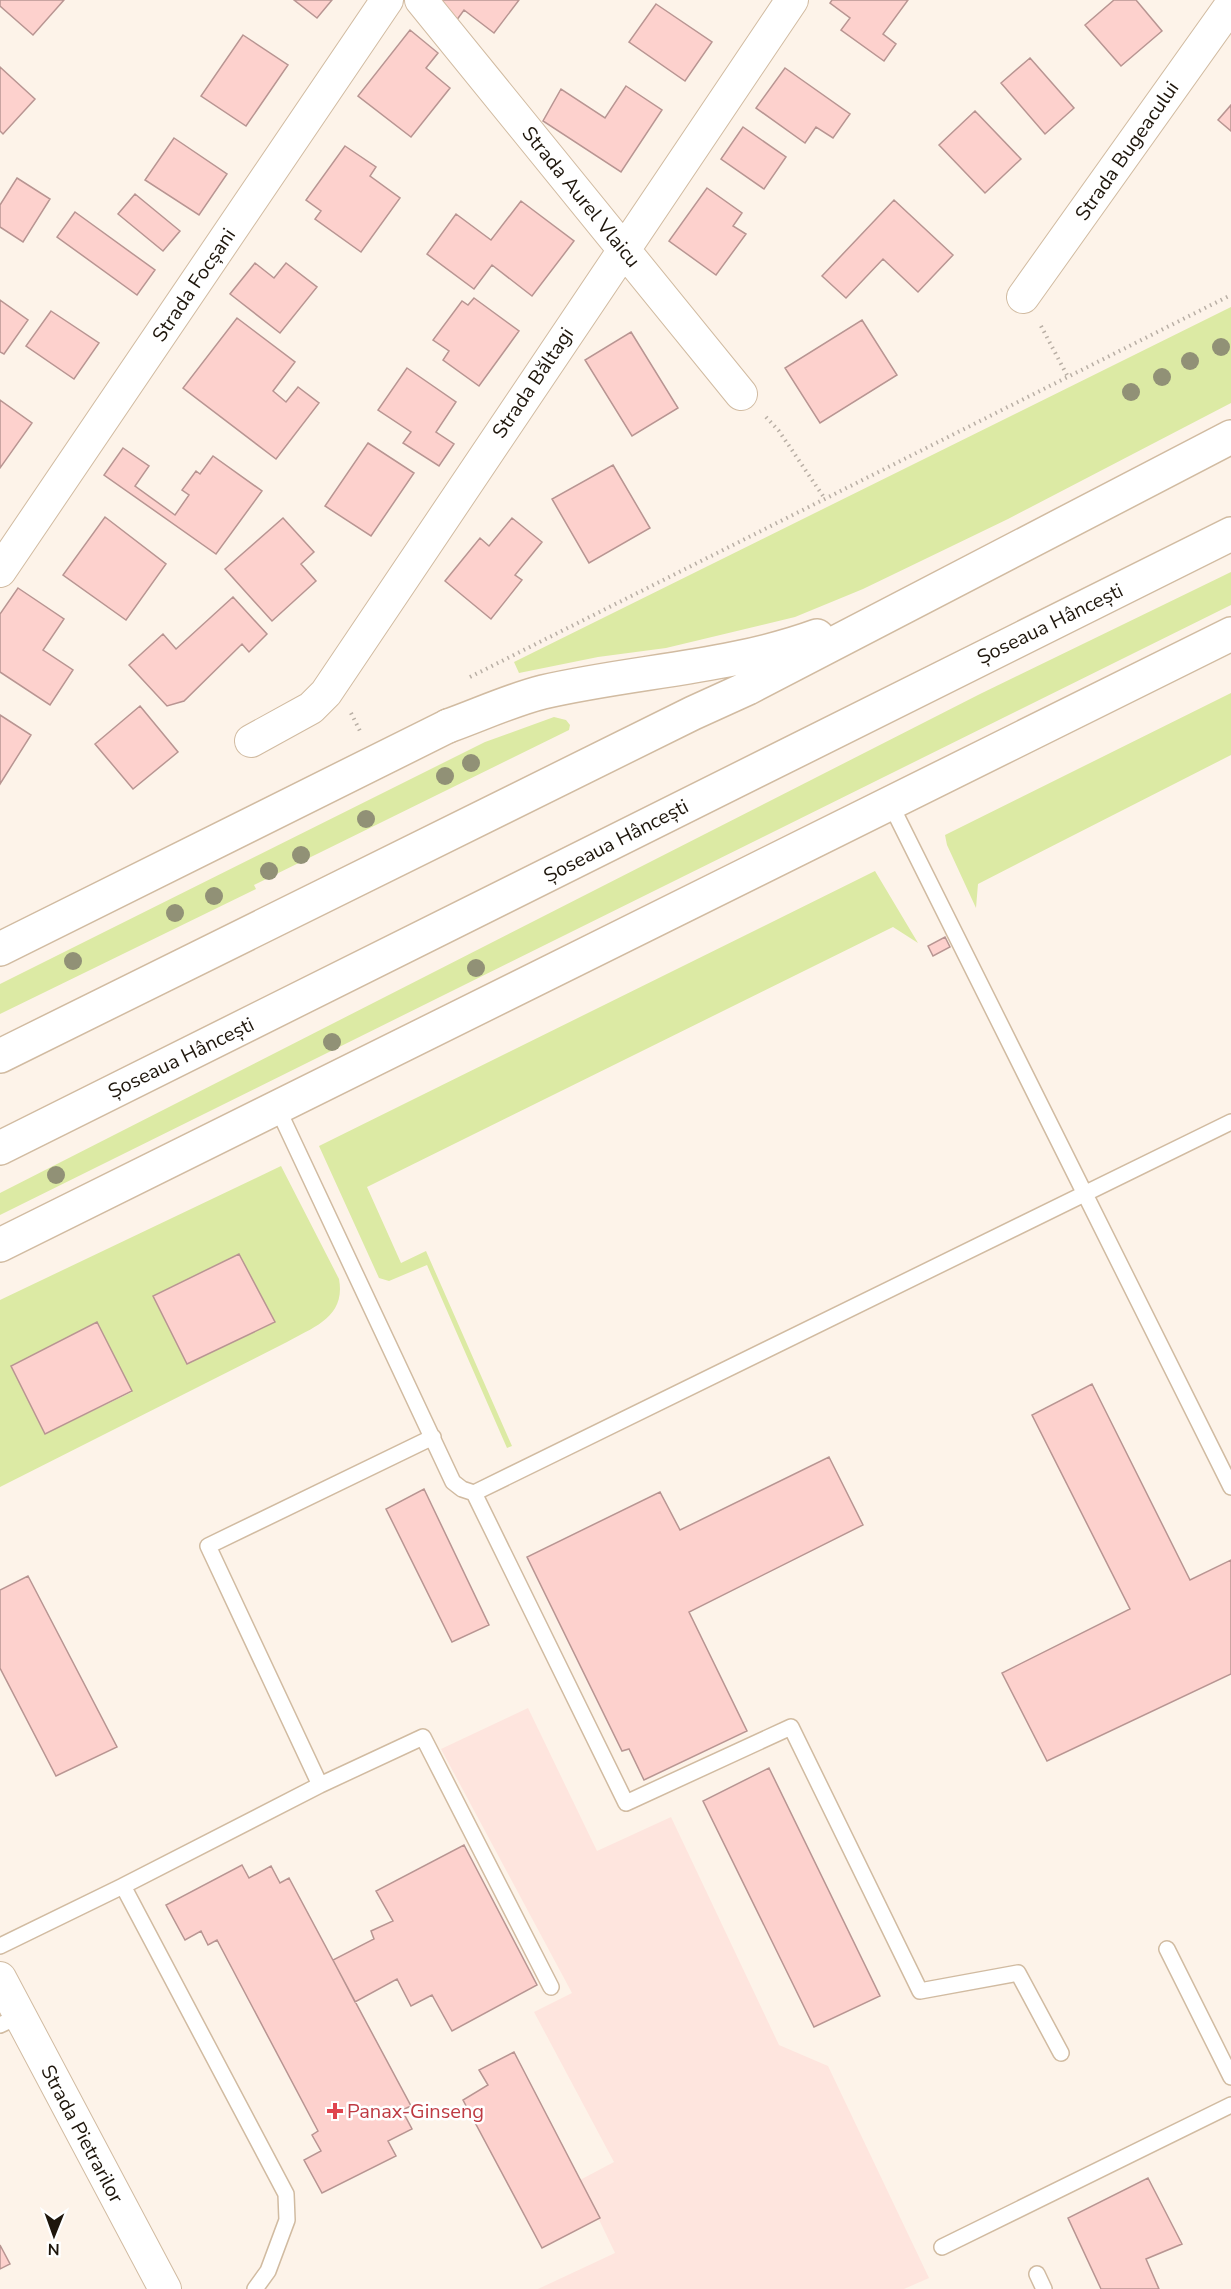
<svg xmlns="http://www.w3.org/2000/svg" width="1231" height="2289" font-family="'Nunito Sans',sans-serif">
<rect width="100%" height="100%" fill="#fdf3e9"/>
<path fill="#fee5de" d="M528,1708L597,1851L671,1817L779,2045L828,2066L929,2278L904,2289H538L615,2253L580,2180L614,2162L534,2012L572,1993L441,1749Z"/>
<path fill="#dceaa4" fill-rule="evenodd" d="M1231,307V403L1008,519L863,589L795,617L666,648L598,657L519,673L514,662Z
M1231,572V605L0,1215V1193L980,694Z
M1231,693V755L978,884L976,908L947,845L945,835Z
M554,717L566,720L570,725L569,730L254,885L256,889L0,1014V984L485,742Z
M875,871L918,943L893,927L367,1187L401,1263L426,1251L512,1446L507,1448L427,1265L389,1281L379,1278L319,1146Z
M281,1166L339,1279C346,1317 314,1327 287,1342L0,1487V1300ZM239,1254L275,1322L154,1296ZM97,1323L132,1392L45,1434L11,1366Z"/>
<path fill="#fdd1cd" stroke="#b89592" stroke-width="1.5" d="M0,0H64L33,35L0,6Z
M294,0H332L317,18Z
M435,0H519L494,33L464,10L456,21Z
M832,0H908L883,34L896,44L884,61L841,30L850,18L830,3Z
M1114,0H1136L1162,31L1121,66L1085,25Z
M656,4L712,42L685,81L629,42Z
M410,30L438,53L426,68L450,88L411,137L358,96Z
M243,35L288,65L246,126L201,96Z
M1030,58L1074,108L1045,134L1001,83Z
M0,67L35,99L3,134L0,131Z
M785,68L850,114L833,138L816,127L805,143L756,108Z
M626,86L662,110L621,172L543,121L561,89L605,118Z
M1231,105V131L1218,120Z
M975,111L1021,159L985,193L939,145Z
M743,127L786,157L764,189L721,159Z
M174,138L227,174L199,215L145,180Z
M345,146L376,167L370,176L400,198L361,252L315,219L321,211L306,200Z
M17,178L50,199L23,242L0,227V205Z
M707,188L742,213L733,226L746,234L716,275L669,241Z
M135,194L180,231L163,251L118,214Z
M894,200L953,255L918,292L883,259L846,298L822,276Z
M521,201L574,241L532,296L492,265L474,289L427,254L456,214L491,240Z
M75,212L155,270L137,295L57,237Z
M255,263L274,278L286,263L317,287L280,333L230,294Z
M474,298L519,331L479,386L443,360L449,351L433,340L462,301L468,305Z
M0,300L28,320L4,354L0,352Z
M51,311L99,343L74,379L26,346Z
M237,318L295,362L273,391L286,402L298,387L319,403L276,459L183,388Z
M862,320L897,375L820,423L785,368Z
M631,332L678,408L632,436L585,360Z
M407,368L456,402L436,432L454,444L439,466L403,443L411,432L378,410Z
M0,400L32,423L0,468Z
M368,443L414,473L371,536L325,506Z
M123,448L149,466L135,486L175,515L189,495L182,490L196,471L200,474L213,456L262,491L216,554L104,475Z
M613,465L650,528L589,563L552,499Z
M105,517L166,564L126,620L63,575Z
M283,518L314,552L301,564L316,581L272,621L225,569Z
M512,518L542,542L515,575L522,580L491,619L445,581L480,538L489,546Z
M18,588L64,619L43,650L73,670L50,705L0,672V614Z
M233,597L267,634L249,652L242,644L184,701L167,706L129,665L163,634L176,649Z
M140,706L178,752L133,789L95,744Z
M0,715L31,735L0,784Z
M945,937L950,947L933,956L928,946Z
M239,1254L275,1322L187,1364L153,1296Z
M97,1322L132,1391L45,1434L11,1366Z
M1092,1384L1190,1580L1231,1560V1674L1047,1761L1002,1673L1130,1609L1032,1415Z
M829,1457L863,1525L689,1612L747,1731L644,1780L629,1749L622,1751L527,1557L660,1492L680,1530Z
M424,1489L489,1625L452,1642L386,1509Z
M28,1576L117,1747L56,1776L0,1668V1590Z
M769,1768L880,1996L814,2027L703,1801Z
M464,1845L537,1985L452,2031L432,1995L411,2006L397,1979L355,2002L333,1960L374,1939L371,1931L393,1921L376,1891Z
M242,1865L249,1878L271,1866L280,1883L289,1878L411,2106L402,2110L412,2129L388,2141L396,2156L322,2193L304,2160L321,2151L312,2135L318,2131L217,1940L208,1945L201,1931L185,1940L166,1905Z
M514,2052L600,2218L542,2248L463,2100L488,2085L479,2070Z
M1148,2178L1182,2244L1146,2259L1159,2289H1101L1068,2218Z
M0,2245L10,2264L0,2269Z"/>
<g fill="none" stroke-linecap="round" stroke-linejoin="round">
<g stroke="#d1bba1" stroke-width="18">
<path id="service" d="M890,803L1231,1487
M277,1107L453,1482L462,1489L474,1493
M320,1785L208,1546L433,1437
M123,1886L320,1785L423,1737L551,1987
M0,1946L123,1886L286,2194L287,2220L268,2271L255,2289
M1167,1949L1231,2077
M0,2025L19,2016
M1061,2053L1018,1973L920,1991L791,1727L626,1803L474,1493L1231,1122
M942,2247L1231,2105
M1037,2274L1044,2289"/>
</g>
<g stroke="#d1bba1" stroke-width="34">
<path id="minor" d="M421,0L741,394
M1023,297L1231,5
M0,571L387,0
M251,741L311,708L326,693L792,0
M0,1978L165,2289"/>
</g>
<g stroke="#d1bba1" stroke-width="36">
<path id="primary" d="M0,949L448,726
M0,1245L1231,634"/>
</g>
<g stroke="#d1bba1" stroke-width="36">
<path id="trunk" d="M448,726C479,715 511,700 543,692C634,671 729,668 817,636
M0,1056L693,713L748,688L1231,437
M0,1148L1231,534"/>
</g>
<path stroke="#b9afa5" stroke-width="4" stroke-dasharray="1.5 4.5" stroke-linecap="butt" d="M1041,326L1068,377
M766,417L779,431L825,499
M470,677L1231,295
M351,713L360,731"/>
<use href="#service" stroke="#fff" stroke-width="15"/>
<use href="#minor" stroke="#fff" stroke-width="32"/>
<use href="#primary" stroke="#fff" stroke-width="33"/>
<use href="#trunk" stroke="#fff" stroke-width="33"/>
</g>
<g fill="#919176">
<circle cx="1221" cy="347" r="9"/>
<circle cx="1190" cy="361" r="9"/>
<circle cx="1162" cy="377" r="9"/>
<circle cx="1131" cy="392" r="9"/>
<circle cx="471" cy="763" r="9"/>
<circle cx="445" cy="776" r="9"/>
<circle cx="366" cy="819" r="9"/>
<circle cx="301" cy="855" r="9"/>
<circle cx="269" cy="871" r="9"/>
<circle cx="214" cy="896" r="9"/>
<circle cx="175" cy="913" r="9"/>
<circle cx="73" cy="961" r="9"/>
<circle cx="476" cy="968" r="9"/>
<circle cx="332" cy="1042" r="9"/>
<circle cx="56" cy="1175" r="9"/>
</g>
<path fill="#e0444e" stroke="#fff" stroke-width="2" d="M332 2102h6v6h6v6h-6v6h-6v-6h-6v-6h6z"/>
<g text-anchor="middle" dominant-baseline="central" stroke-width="5" stroke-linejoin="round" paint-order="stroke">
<g font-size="20" fill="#1e160c" stroke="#fff">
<text transform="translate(1127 151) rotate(-55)">Strada Bugeacului</text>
<text transform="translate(581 197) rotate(51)">Strada Aurel Vlaicu</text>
<text transform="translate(194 285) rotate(-56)">Strada Focșani</text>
<text transform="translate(533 383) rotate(-56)">Strada Băltagi</text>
<text transform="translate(1050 624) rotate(-26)">Șoseaua Hâncești</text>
<text transform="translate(616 841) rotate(-27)">Șoseaua Hâncești</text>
<text transform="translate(181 1058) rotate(-26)">Șoseaua Hâncești</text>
<text transform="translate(82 2134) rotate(62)">Strada Pietrarilor</text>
</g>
<g font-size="20" fill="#be3a42" stroke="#fff" text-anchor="start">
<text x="347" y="2111">Panax-Ginseng</text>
</g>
</g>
<g transform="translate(54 2235) rotate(181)" stroke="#ffffff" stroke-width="4.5" paint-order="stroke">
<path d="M0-4.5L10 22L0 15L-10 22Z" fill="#1e160c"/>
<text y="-9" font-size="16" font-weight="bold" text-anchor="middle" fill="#1e160c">N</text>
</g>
</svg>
